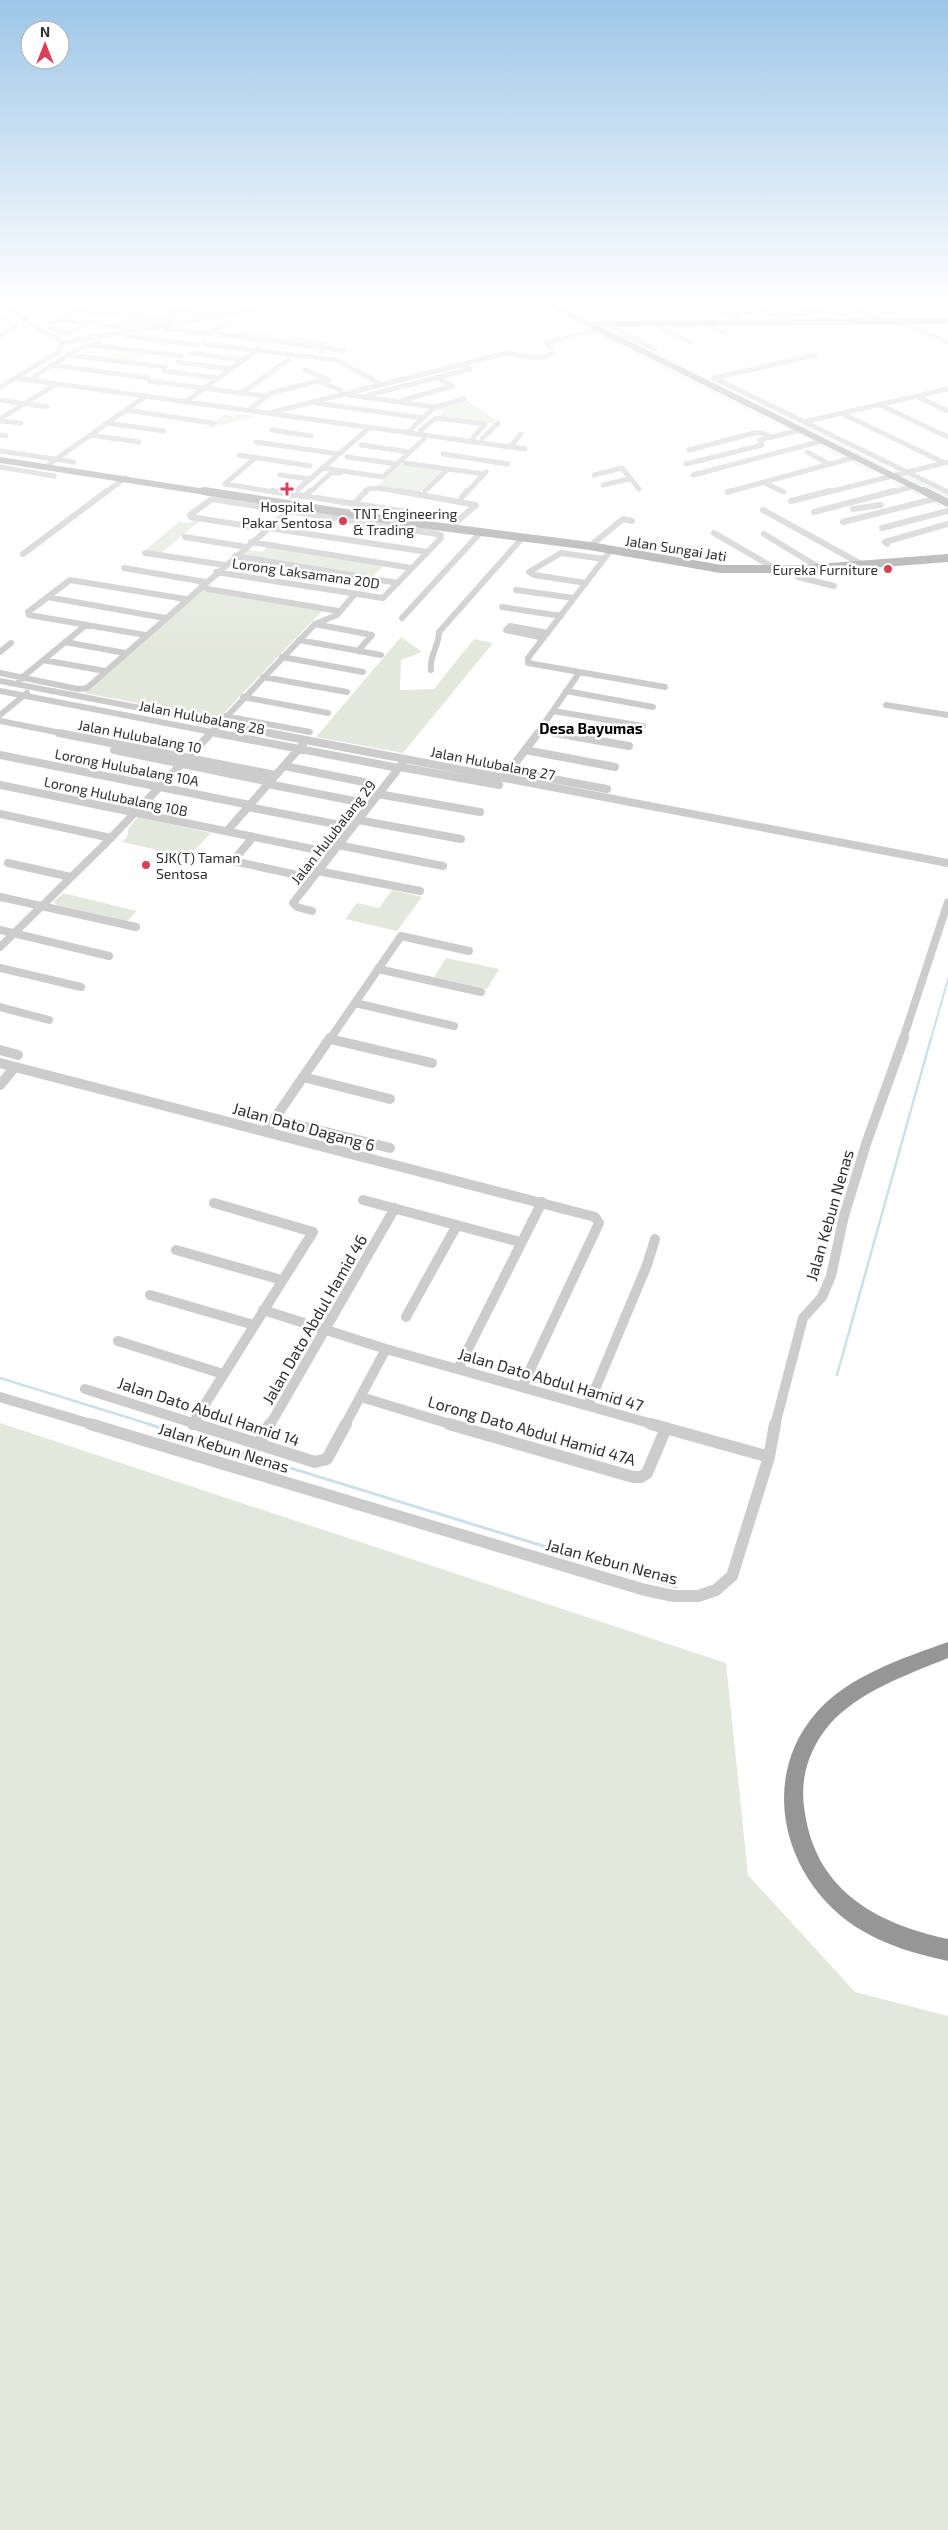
<svg xmlns="http://www.w3.org/2000/svg" width="948" height="2530" font-family="'Exo 2',sans-serif">
<rect width="100%" height="100%" fill="#fff"/>
<path fill="#e3e8dc" d="M129,317L167,322L137,327L115,325Z
M240,331L330,342L324,347L234,335Z
M120,350L147,353L134,362L106,358Z
M467,401L496,420L493,423L440,416L444,411L436,410L441,406Z
M238,414L257,416L205,429L224,415L234,417Z
M401,464L443,470L420,492L377,486Z
M194,519L201,520L161,553L144,551L179,522L189,523Z
M267,547L383,566L372,577L242,556L248,550L262,552Z
M202,590L323,610L219,718L84,693Z
M401,637L422,652L401,660L400,690L434,689L474,639L493,643L403,753L316,737Z
M138,817L211,833L188,857L122,842L127,837L129,827Z
M392,890L422,897L397,931L345,919L357,903L379,908Z
M62,894H67L137,911L127,921L56,905L54,901Z
M446,958L499,969L487,989L434,977Z
M0,1423L726,1663L748,1875L855,1992L948,2016V2530H0Z"/>
<g fill="none" stroke-linecap="round" stroke-linejoin="round">
<path stroke="#cce0e9" stroke-width="1" d="M537,304L540,305
M542,306L552,311
M554,312L565,318
M567,319L575,322
M577,323L580,325
M601,326L649,350
M585,327L591,330
M596,333L626,348
M628,349L635,353
M637,354L705,388
M706,378L793,422
M709,390L752,411
M756,413L776,424
M803,426L887,468
M817,444L824,447
M827,449L846,458
M850,460L862,466
M865,468L874,472
M906,477L948,496
M894,483L903,487
M911,490L920,495
M933,502L941,505"/>
<path stroke="#cce0e9" stroke-width="2" d="M931,1039L948,979"/>
<path stroke="#cce0e9" stroke-width="2.5" d="M837,1375L931,1038
M0,1378L152,1425"/>
<path stroke="#cce0e9" stroke-width="3" d="M148,1424L676,1587"/>
<path stroke="#ccc" stroke-width="5" d="M199,301L233,305
M700,301L738,318
M746,301L780,316L846,305L877,318L850,319L826,309
M0,305L63,343
M133,305L208,314
M712,307L742,301
M863,307L894,301
M87,310L103,301
M732,316L805,301
M0,318L15,327L0,336
M59,319L130,328
M898,322L948,342
M603,323L655,349
M652,323L690,342
M703,323L726,334
M46,326L76,310L170,320
M50,328L68,334L88,323
M165,329L208,334L231,321
M218,334L324,348
M126,336L198,345
M63,343L282,304
M204,344L337,360L377,382
M93,345L181,356
M321,352L326,348L343,351
M191,353L243,360
M69,355L165,367
M815,355L714,378L948,492
M178,362L230,369
M51,365L148,378
M305,370L329,380
M164,371L217,378
M35,376L76,350L99,342
M15,378L525,449
M149,381L266,396
M0,387L58,352L63,343
M242,393L288,360
M349,395L435,407
M369,395L470,369L460,364
M916,396L948,411
M0,400L47,407
M403,400L453,386L438,378
M185,402L259,349
M316,403L423,418
M880,405L948,437
M126,410L213,423
M249,410L271,393L318,381L340,390
M273,412L507,353C519,355 543,362 553,352L546,343L599,330
M843,414L945,463
M0,419L56,384
M0,421L21,423
M803,422L948,389
M107,423L164,431
M272,430L311,436
M421,430L436,418L485,424L473,438
M407,433L435,407L464,399
M0,435L6,436
M90,435L139,442
M482,439L498,423
M256,442L339,454
M361,445L410,452
M510,447L521,434
M689,450L754,433H763L771,437
M0,451L74,462
M807,452L829,464
M443,454L508,464
M239,455L310,466
M347,457L397,464
M255,458L225,484L280,493
M405,463L484,474
M49,464L146,396
M686,464L762,445L760,440L800,430
M0,467L54,476
M322,468L383,477L424,439
M280,475L310,479
M594,475L622,468L639,489
M693,475L822,441
M763,482L784,492
M603,485L629,479
M425,491L448,469
M728,492L856,457
M105,493L125,478
M294,493L369,428
M309,493L331,473H340
M365,493L368,489L378,488L407,493
M466,493L486,472
M825,493L948,462
M890,493L915,486"/>
<path stroke="#ccc" stroke-width="6" d="M272,491L459,520
M399,491L476,505L454,524
M728,492L731,491
M290,496L295,491
M305,496L310,491
M462,497L467,491
M791,501L830,491
M354,504L366,491
M853,509L881,505
M763,510L863,565
M814,512L894,491
M843,522L938,498
M269,528L428,552
M882,528L948,511
M267,529L191,517L190,515L212,499L437,534
M714,533L776,569
M764,534L820,568
M185,537L246,547
M251,542L412,568
M887,544L885,542L948,524
M590,546L623,519L632,521
M611,550L528,658V663L665,687
M145,553L225,565
M23,554L107,491
M235,556L398,583
M124,568L205,582
M791,569L798,577L834,586
M216,572L383,598L441,538V535L437,534
M586,583L534,575L529,572L561,553L604,559
M202,585L208,589L339,611
M516,590L574,598
M47,597L165,618
M502,607L561,616
M402,618L480,533
M315,624L372,635L358,651
M145,635L29,615L28,612L70,580L185,599
M544,638L506,630L510,626L548,633
M299,640L381,655
M65,642L125,653
M0,652L11,643
M282,657L363,672
M43,660L105,671
M431,670C429,656 439,646 439,632L523,537
M0,673L78,689L87,688L294,506
M263,677L347,692
M19,680L86,625
M0,681L275,734
M0,691L222,734
M566,691L653,707
M243,697L328,713
M886,705L948,715
M553,711L643,726
M0,715L27,693
M225,716L310,732
M0,721L66,734
M540,730L562,734
M210,734L315,624L337,615L354,595
M537,734L579,673"/>
<path stroke="#ccc" stroke-width="8" d="M59,733L276,775
M216,733L399,768
M269,733L948,863
M555,733L629,746
M114,750L270,782
M525,750L615,767
M0,755L250,805
M284,766L369,783
M400,767L499,785
M510,771L607,789
M504,778L538,733
M268,784L354,801
M0,785L332,853
M378,794L480,812
M248,807L335,824
M0,814L111,838
M358,820L461,839
M227,831L303,744
M253,837L233,861L293,874
M338,845L443,866
M8,863L71,877
M318,871L420,891
M0,897L136,927
M312,911L297,907L293,903L402,764
M0,930L109,956
M0,947L105,844L211,733
M0,968L81,987
M378,969L481,992
M355,1003L454,1026
M0,1007L49,1020
M330,1039L401,936L469,951
M903,1039L948,902"/>
<path stroke="#ccc" stroke-width="10" d="M330,1039L432,1063
M0,1050L18,1055
M0,1063L595,1217L599,1223L522,1387
M303,1077L390,1099
M0,1085L15,1067
M274,1119L390,1148
M266,1131L330,1038
M363,1200L520,1242
M176,1250L282,1280
M150,1295L254,1325
M263,1310L386,1349L656,1425
M406,1317L457,1225
M118,1341L223,1374
M458,1369L542,1202
M85,1389L199,1425
M0,1397L94,1425
M361,1397L453,1425
M588,1406L647,1265L655,1239
M192,1425L313,1232L214,1203
M270,1425L395,1208
M345,1425L386,1349
M775,1425L803,1318L822,1297L831,1276L844,1216L866,1144L904,1038"/>
<path stroke="#ccc" stroke-width="12" d="M90,1424L645,1590L674,1596H698L716,1590L732,1576L769,1457L775,1424
M195,1424L315,1462L327,1459L346,1424
M449,1424L633,1477H641L647,1473L666,1428
M651,1424L769,1457
M258,1445L270,1424"/>
<path stroke="#a7a7a7" stroke-width="6" d="M542,301L927,493
M591,324L948,321
M0,460L212,493"/>
<path stroke="#a7a7a7" stroke-width="8" d="M204,491L404,522L590,546L721,569H805L948,558
M924,491L948,503"/>
<path fill="#969696" fill-rule="evenodd" d="M948,1642V1658C907,1675 859,1691 829,1725C810,1748 800,1776 804,1806C813,1888 873,1923 948,1939V1961C916,1954 884,1945 856,1927C785,1881 757,1781 816,1713C848,1676 903,1658 948,1642Z"/>
</g>
<linearGradient id="sky" x2="0" y2="1"><stop stop-color="#9dc6e8"/><stop offset="0.46" stop-color="#fff"/><stop offset="1" stop-color="#fff" stop-opacity="0"/></linearGradient>
<rect width="948" height="655" fill="url(#sky)"/>
<g fill="#d74158" stroke="#fff" stroke-width="2">
<path d="M284.5 481.5h5v5h5v5h-5v5h-5v-5h-5v-5h5z"/>
<circle cx="343" cy="521" r="5"/>
<circle cx="888" cy="569" r="5"/>
<circle cx="146" cy="865" r="5"/>
</g>
<g text-anchor="middle" dominant-baseline="central" stroke-width="5" stroke-linejoin="round" paint-order="stroke">
<g font-size="14" fill="#2f2f2f" stroke="#fff" text-anchor="start">
<text x="287" y="506" text-anchor="middle">Hospital<tspan x="287" dy="16">Pakar Sentosa</tspan></text>
<text x="353" y="513">TNT Engineering<tspan x="353" dy="16">&amp; Trading</tspan></text>
<text x="878" y="569" text-anchor="end">Eureka Furniture</text>
<text x="156" y="857">SJK(T) Taman<tspan x="156" dy="16">Sentosa</tspan></text>
</g>
<g font-size="14" fill="#2f2f2f" stroke="#fff">
<text transform="translate(676 548) rotate(9)">Jalan Sungai Jati</text>
<text transform="translate(306 573) rotate(8)">Lorong Laksamana 20D</text>
<text transform="translate(202 717) rotate(11)">Jalan Hulubalang 28</text>
<text transform="translate(140 736) rotate(11)">Jalan Hulubalang 10</text>
<text transform="translate(493 763) rotate(11)">Jalan Hulubalang 27</text>
<text transform="translate(127 767) rotate(11)">Lorong Hulubalang 10A</text>
<text transform="translate(116 796) rotate(12)">Lorong Hulubalang 10B</text>
<text transform="translate(333 832) rotate(-52)">Jalan Hulubalang 29</text>
</g>
<g font-size="15" font-weight="bold" fill="#000" stroke="#fff">
<text x="591" y="728">Desa Bayumas</text>
</g>
<g font-size="16" fill="#2f2f2f" stroke="#fff">
<text transform="translate(304 1126) rotate(15)">Jalan Dato Dagang 6</text>
<text transform="translate(829 1215) rotate(-74)">Jalan Kebun Nenas</text>
<text transform="translate(314 1319) rotate(-60)">Jalan Dato Abdul Hamid 46</text>
<text transform="translate(551 1379) rotate(16)">Jalan Dato Abdul Hamid 47</text>
<text transform="translate(209 1411) rotate(18)">Jalan Dato Abdul Hamid 14</text>
<text transform="translate(532 1430) rotate(16)">Lorong Dato Abdul Hamid 47A</text>
<text transform="translate(224 1447) rotate(17)">Jalan Kebun Nenas</text>
<text transform="translate(612 1561) rotate(15)">Jalan Kebun Nenas</text>
</g>
</g>
<g transform="translate(45 45)"><circle r="24" fill="#ffffff" stroke="#acacac"/>
<path d="M0-4L9 19L0 12L-9 19Z" fill="#d74158"/>
<text y="-8" font-size="14" font-weight="bold" text-anchor="middle" fill="#2f2f2f">N</text>
</g>
</svg>
